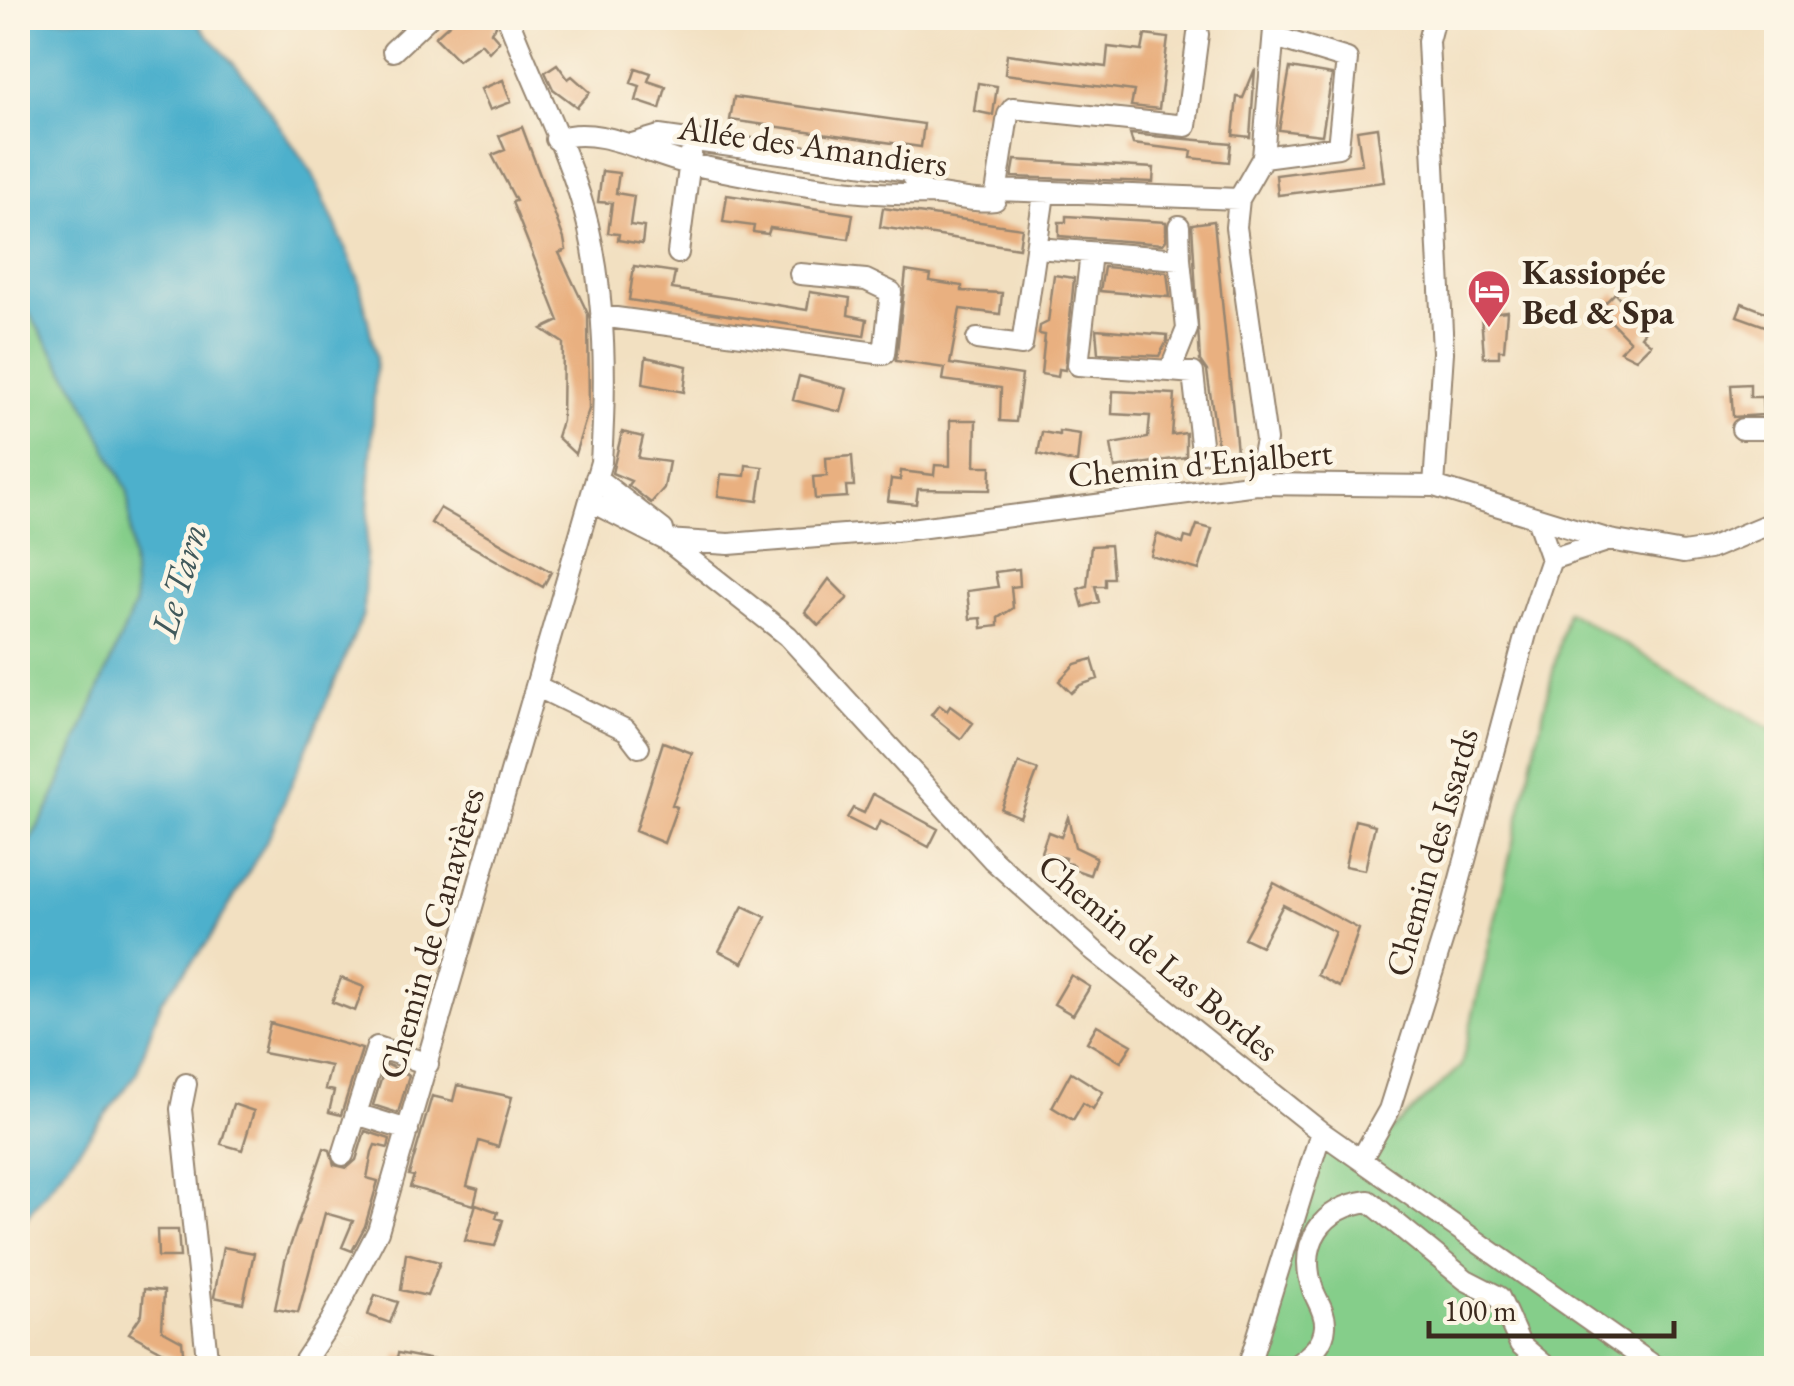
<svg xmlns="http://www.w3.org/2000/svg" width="1794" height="1386" font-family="'EB Garamond',serif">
<rect width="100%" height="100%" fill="#fcf5e5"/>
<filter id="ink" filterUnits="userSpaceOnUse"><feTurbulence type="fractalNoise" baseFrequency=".01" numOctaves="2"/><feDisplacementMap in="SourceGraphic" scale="20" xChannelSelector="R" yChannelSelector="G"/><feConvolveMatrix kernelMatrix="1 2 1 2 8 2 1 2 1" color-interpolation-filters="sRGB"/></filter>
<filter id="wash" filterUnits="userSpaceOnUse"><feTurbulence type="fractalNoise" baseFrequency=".0048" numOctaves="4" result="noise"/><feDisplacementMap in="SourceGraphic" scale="40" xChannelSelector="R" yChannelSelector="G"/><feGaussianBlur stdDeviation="2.25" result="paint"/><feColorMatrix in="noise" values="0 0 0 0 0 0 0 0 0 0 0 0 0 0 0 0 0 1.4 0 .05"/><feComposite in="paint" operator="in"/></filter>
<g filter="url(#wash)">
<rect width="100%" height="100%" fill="#f2e0c1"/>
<path fill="#85ce8a" stroke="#607c54" stroke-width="2.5" d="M18,296L81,396L128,492L135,604L49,808L18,861Z
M1567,611L1776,732V1368H1248L1321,1132L1362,1157L1461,1066Z"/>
<path fill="#4db0cc" stroke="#446d75" stroke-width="2.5" d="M18,18H193L248,80L313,174L359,280L376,357L363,615L270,835L208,942L161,1001L136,1075L18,1228V861L49,808L135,604L128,492L81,396L18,296Z"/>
<g id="blocks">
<path fill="#e9b080" d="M456,18H494L496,26L491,32L499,41L489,52L481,43L458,60L435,37Z
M1145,35L1168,38L1159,109L1131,106L1134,91L1005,74L1007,54L1106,67L1108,47L1142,51Z
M557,64L568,79L572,76L590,92L577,107L553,89L545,72Z
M636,68L651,73L648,81L666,87L660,109L636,101L640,86L631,83Z
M1290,68L1332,75L1322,135L1279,130Z
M1255,69L1250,137L1233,135L1237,97L1243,98Z
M503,80L511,102L490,110L481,89Z
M978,83L997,86L993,115L974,111Z
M734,97L924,124L921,147L730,120Z
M522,127L564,239L566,250L559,253L588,314L589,409L575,454L557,437L562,421L563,343L542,329L559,321L512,202L516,201L492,155L505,150L499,136Z
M1377,127L1384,182L1278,195L1276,175L1362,164L1357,130Z
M1130,134L1231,143L1229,162L1191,158L1192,151L1133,144Z
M1015,160L1154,168L1153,182L1012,177Z
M602,171L619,173L616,193L634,196L630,225L644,227L642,244L618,240L619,234L608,233L612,203L598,202Z
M727,195L853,214L849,239L770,228L768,234L753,232L754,226L723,222Z
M883,208L1022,228L1019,248L880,227Z
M1066,216L1166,222V240L1163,244L1059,236V222H1066Z
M1214,221L1237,452L1219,454L1207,371L1200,361L1192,224Z
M634,266L675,272L672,289L771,304L807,310L810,292L850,298L848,315L867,319L864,336L629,300Z
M1104,267L1167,272L1170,297L1100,291Z
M906,271L931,275L930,281L962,286V291L1002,293L1000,314L960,309L950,364L1022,375L1016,422L1000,421L1001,388L943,380L945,368L896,361Z
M1054,275L1074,278L1065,370L1059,369L1058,377L1041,374L1045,335L1039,334L1040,326L1048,322Z
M1615,293L1647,328L1641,336L1651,344L1636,359L1620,351L1630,341L1599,309Z
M1742,303L1776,316V330L1737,316Z
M1507,311L1504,350H1499V357H1484L1481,314Z
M1096,329L1167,335V341L1159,356L1098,353Z
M646,357L687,366L684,392L643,384Z
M799,376L847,389L841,412L793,400Z
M1750,384V397H1762L1763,415L1733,417L1731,385Z
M1113,391L1175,394L1172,435L1186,433V457L1115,468L1111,444L1148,438L1150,416L1112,414Z
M950,420H976L975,466H991L990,490L918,489L916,504L888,501L891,479L900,480L901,471L934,475L935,465L950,466Z
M1059,431L1080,434L1077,463L1038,454L1042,432L1059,435Z
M622,432L643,437L638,458L669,462L664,488L651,503L628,485L631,481L612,473Z
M852,456L854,486H846L847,497L815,499L813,477L827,476L826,458Z
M746,465L763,467L758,501L718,496L721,474L745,476Z
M440,508L551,572L543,587L431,523Z
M1197,525L1212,529L1199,570L1151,556L1157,534L1183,544L1185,537L1192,539Z
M1110,545L1113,578H1105V586H1095L1099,602L1083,607L1078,589L1087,586L1091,546Z
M1019,569L1020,586L1011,587L1013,608L998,618V626L982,628L981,618L970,619L967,591L998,587L995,572Z
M829,579L848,598L819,626L805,612Z
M1092,659L1098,679L1080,685L1071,693L1059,681L1075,664Z
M939,705L947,711L950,706L973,723L961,739L931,715Z
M663,742L692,753L672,805L677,807L664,843L635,831Z
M1019,763L1038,770L1020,817L1001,809Z
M873,794L938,829L929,847L880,821L875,832L847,818L853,808L864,813Z
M1068,817L1075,847L1096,857L1090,875L1073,869L1074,865L1064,862L1065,858L1041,852L1048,832L1061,837Z
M1355,820L1375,825L1365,870L1345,866Z
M1274,883L1359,929L1339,987L1317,975L1335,932L1283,905L1261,946L1244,938Z
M743,906L766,917L743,963L719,951Z
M1071,975L1090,987L1073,1015L1054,1004Z
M341,978L364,987L355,1011L332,1002Z
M270,1023L362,1049L341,1115L329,1112L334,1091L325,1089L331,1066L263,1053Z
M1097,1025L1132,1045L1121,1062L1087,1042Z
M386,1064L409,1075L398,1113L373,1105Z
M1071,1072L1103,1092L1093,1109L1083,1103L1073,1120L1052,1107Z
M457,1085L512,1097L498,1147L479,1141L467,1186L478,1189L474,1205L410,1187L414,1176L409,1175L432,1096L453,1101Z
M233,1104L254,1111L242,1150L221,1144Z
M365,1131L390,1139L388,1148L375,1145L372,1152L367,1178L378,1181L365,1226L352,1251L342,1247L353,1221L325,1213L298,1313L275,1309L285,1261L324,1148L330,1150L334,1165L347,1168L356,1160Z
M476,1204L498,1212L496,1218L503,1220L495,1246L465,1241Z
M157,1230H178L180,1257H158Z
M223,1247L254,1253L243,1303L214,1297Z
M406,1253L440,1262L427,1296L401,1290Z
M144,1289L164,1291L162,1330L182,1341L184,1363L129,1333L142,1314Z
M375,1295L398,1302L390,1323L368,1315Z
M398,1353L444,1362V1368H395Z"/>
</g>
</g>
<g filter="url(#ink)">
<use href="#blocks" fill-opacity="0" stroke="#968570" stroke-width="2.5"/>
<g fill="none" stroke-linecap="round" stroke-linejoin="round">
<g stroke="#968570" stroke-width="24">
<path id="minor" d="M393,51L428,18
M556,139C600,124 647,155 690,164C765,180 850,196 926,194C949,194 972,203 995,200L1008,115L1013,108L1186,126L1198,34
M632,144L659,136L909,171L925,194
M1263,157L1338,147L1347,59L1275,37
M998,190L1239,199
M1179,226L1180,259
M1036,248L1180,259L1187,329L1170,371L1078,365L1091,253
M678,253L691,153
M601,316L884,354L891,292L866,280L800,274
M977,339L1022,345L1044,194
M1170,371L1193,373L1202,452
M1742,429H1776
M596,478L663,530
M1257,484L1266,440L1236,227L1239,199L1263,157L1275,18
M1434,486L1443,352L1428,41L1434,18
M590,501L666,540L729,544L895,531L1257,484L1434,486L1610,540L1683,553L1709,549L1776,521
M666,540L788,636L992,859L1092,949L1321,1132L1657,1368
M1551,559L1610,540
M536,686L626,730L639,747
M186,1084L181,1109L208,1368
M356,1114L408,1130
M343,1155L377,1047L428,1064
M1362,1158L1389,1110L1450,916L1527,630L1551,559L1537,519
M300,1368L331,1321L378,1231L601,462C606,383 606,303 588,225C573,160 532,82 508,18
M1248,1368L1321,1132
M1293,1368C1307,1357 1324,1346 1325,1326C1326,1313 1317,1301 1313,1290C1297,1243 1322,1207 1369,1201L1466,1280L1499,1297L1520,1344L1548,1368"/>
</g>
<use href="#minor" stroke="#fff" stroke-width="20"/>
</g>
</g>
<defs>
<g id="hotel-pin" transform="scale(2.25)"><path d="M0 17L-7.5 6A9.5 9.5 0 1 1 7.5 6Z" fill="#d1495b" stroke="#fcf5e5"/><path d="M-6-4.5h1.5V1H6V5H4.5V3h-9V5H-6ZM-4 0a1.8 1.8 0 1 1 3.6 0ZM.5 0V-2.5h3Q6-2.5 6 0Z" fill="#fff"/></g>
</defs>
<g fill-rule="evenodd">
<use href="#hotel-pin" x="1489" y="291"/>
</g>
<g text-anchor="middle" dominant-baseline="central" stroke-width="9" stroke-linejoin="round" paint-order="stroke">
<g font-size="35" fill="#3b2a1e" stroke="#fcf5e5">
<text transform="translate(813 145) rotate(8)">Allée des Amandiers</text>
<text transform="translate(1200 463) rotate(-5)">Chemin d'Enjalbert</text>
<text transform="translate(1431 852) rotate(-74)">Chemin des Issards</text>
<text transform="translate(431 933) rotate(-74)">Chemin de Canavières</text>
<text transform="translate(1159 957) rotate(40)">Chemin de Las Bordes</text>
</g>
<g font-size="35" font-weight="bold" fill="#3b2a1e" stroke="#fcf5e5" text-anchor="start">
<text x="1522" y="271">Kassiopée<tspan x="1522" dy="40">Bed &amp; Spa</tspan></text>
</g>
<g font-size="38" font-style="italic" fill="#41595b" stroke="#fcf5e5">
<text transform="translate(178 580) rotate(-74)">Le Tarn</text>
</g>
</g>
<rect width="1794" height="1386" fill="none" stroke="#fcf5e5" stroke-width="60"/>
<path d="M1429 1321v15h245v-15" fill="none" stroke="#3b2a1e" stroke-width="5"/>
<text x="1444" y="1321" font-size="30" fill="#3b2a1e" stroke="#fcf5e5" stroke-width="8" paint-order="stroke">100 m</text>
</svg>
